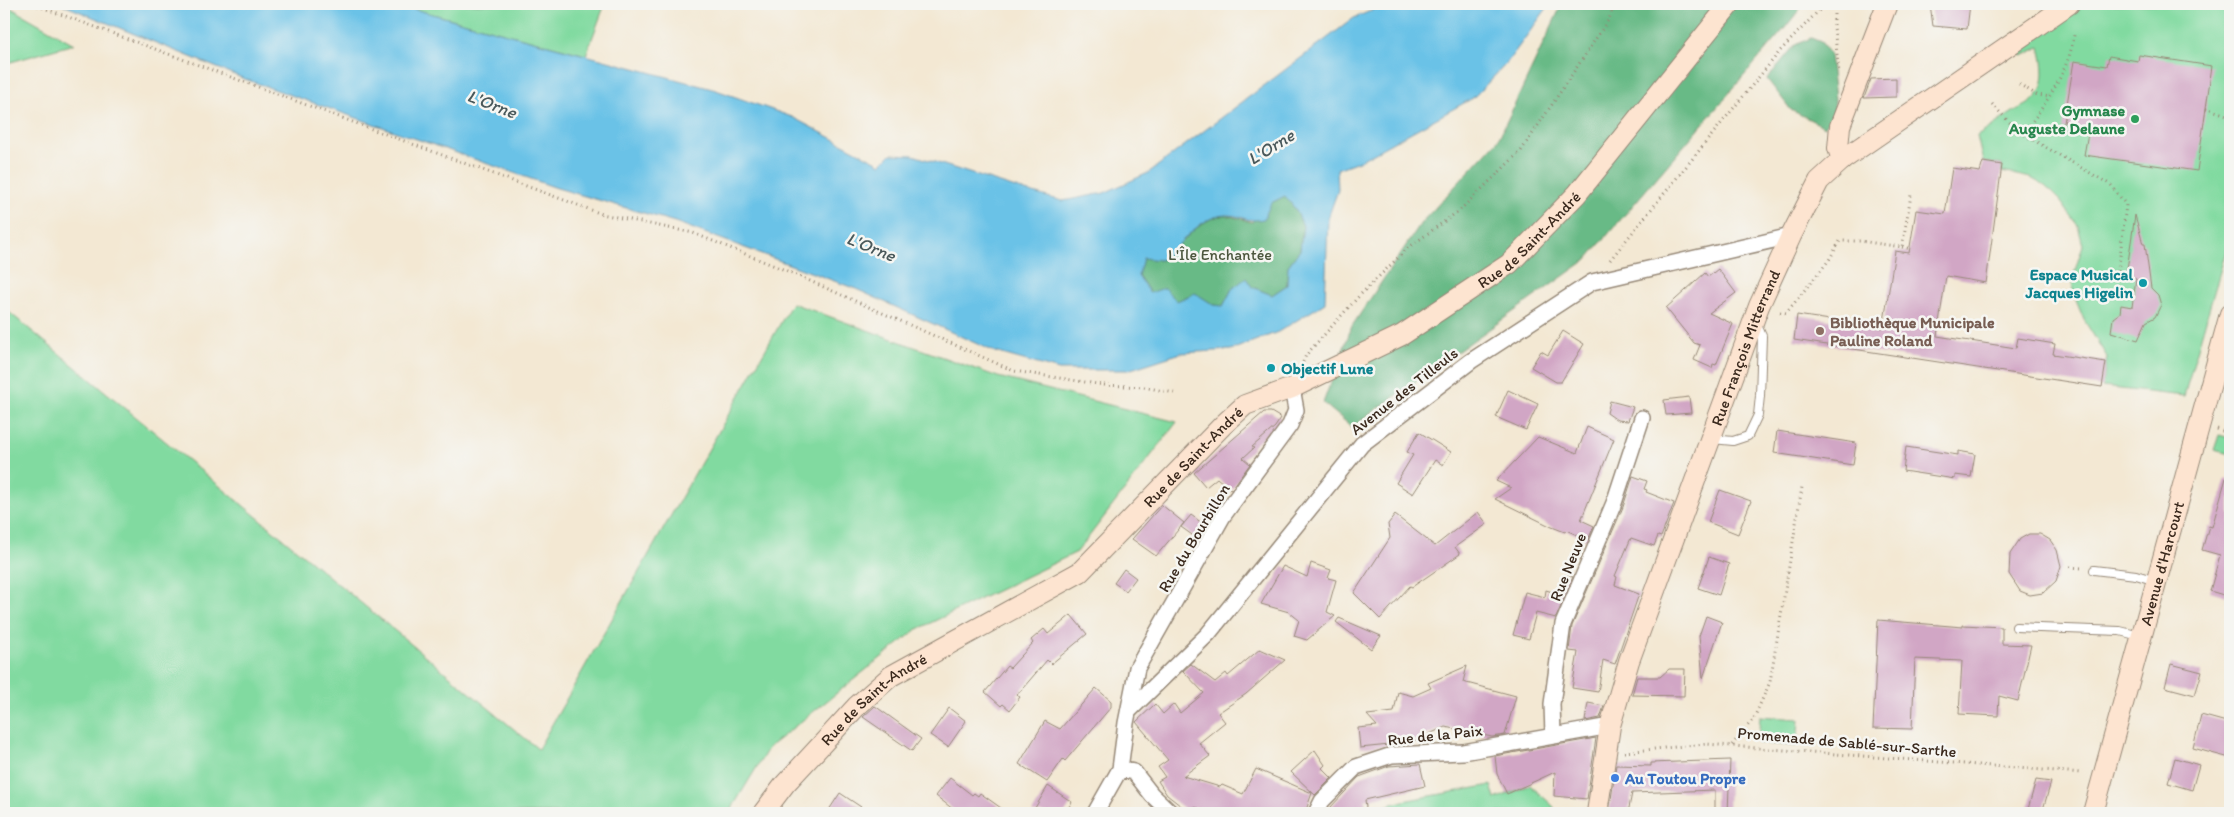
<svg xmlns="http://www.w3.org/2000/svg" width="2234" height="817" font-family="Itim,sans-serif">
<rect width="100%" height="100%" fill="#f6f6f2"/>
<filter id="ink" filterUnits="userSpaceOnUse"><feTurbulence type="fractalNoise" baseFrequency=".02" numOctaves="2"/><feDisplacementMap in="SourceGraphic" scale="10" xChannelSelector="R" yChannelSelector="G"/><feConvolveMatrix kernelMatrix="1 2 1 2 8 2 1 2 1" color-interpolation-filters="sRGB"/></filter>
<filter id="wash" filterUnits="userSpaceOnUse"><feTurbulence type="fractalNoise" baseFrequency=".0096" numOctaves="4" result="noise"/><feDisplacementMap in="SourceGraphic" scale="20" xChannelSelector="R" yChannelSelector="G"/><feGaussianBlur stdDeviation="1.12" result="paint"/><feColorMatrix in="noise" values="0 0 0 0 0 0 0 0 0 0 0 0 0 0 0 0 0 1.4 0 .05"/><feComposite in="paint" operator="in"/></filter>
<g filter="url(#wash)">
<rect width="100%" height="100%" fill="#f3e8d3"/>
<path fill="#81daa0" stroke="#5e825f" d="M4,4L74,44L4,64Z
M395,4H605L586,55Z
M2087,4H2230V237L2184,396L2102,387L2107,357L2084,320L2073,293L2072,280L2083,245L2078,226L2061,202L2045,186L2031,178L2002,172V165L1983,162L1977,136C1989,129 1999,121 2010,114C2016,109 2025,107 2031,102C2048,88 2045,66 2040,47L2022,56L2017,50L2057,22Z
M792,303L998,377L1177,422L1077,552L916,630L769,747L729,813H4V308L538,749Z
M2219,435L2230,438V454L2214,450Z
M1760,716L1799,719L1797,746L1758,743Z
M1491,785L1495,799L1530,785L1553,806L1557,813H1379V808L1403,801Z"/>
<path fill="#68ba86" stroke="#527252" d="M1562,4H1804L1785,28L1586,260L1352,427L1323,403L1352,326L1421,223L1498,140Z
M1811,38L1821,42L1830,54L1835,99L1834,111L1825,127L1791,110L1767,79L1795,45Z
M1285,195L1296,210L1303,226L1300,250L1288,266L1287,285L1272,295L1252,287L1232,289L1223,306L1214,305L1195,293L1177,301L1150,293L1138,275L1143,258L1161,260C1181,247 1201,213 1228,216C1236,217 1244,220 1252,222L1271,203Z"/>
<path fill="#6ac2e7" stroke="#527682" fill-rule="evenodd" d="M61,4H395L716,90L792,117L881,164L891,154L913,155L1025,191L1063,201L1104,193L1148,173L1354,18L1387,4H1550L1506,64L1473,98L1361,160L1337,169L1338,190L1328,218L1325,303L1278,332L1231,350L1181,353L1128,370H1059L995,352L856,289L675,222L557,188L242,78ZM1285,196L1296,210L1303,226L1300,250L1288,266L1287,285L1272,295L1252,287L1246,278L1232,289L1223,306L1214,305L1195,293L1177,301L1164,288L1150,293L1138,276L1143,258L1160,260C1182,246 1198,216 1226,215C1242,215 1246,223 1264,219L1271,203Z"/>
<g id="blocks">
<path fill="#d1a6c5" d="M1930,4H1970L1967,29L1933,26Z
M2139,55L2212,66L2197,171L2084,155L2088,133L2063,129L2074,61L2107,66L2109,56L2138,61Z
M1896,78V97L1864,98L1871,79Z
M1983,162L2002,165L1986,283L1946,276L1937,336L2016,348L2018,338L2055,344L2053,354L2106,362L2102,387L1794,340L1797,315L1883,328L1895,251L1909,253L1916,210L1945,214L1952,168L1980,172Z
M2135,215L2143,244H2145L2151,288L2158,295L2161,305L2155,317L2146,322L2138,340L2111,332L2113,318L2120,313L2121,305L2132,307L2136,278L2126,276Z
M1718,269L1736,293L1709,313L1733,324L1716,365L1713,364L1712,368L1694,360L1700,345L1694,343L1666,308L1705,273L1708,277Z
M1563,331L1584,344L1561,382H1556L1531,367L1541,351L1548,355Z
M1508,390L1538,404L1526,430L1496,417Z
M1689,397L1691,413L1666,415L1664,400Z
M1610,401L1633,407L1628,421L1617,420L1607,413Z
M1264,412H1271L1281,418L1275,427L1252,447L1254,448L1243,458L1250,464L1231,490L1217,478L1206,487L1194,473Z
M1587,427L1614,439L1581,520L1594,526L1588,540L1566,530L1565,532L1552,527L1495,499L1511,488L1496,481L1538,437L1577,453Z
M1777,431L1856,443L1853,465L1774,453Z
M1419,432L1451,452L1443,465L1435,460L1413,494L1396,483L1413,455L1407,452Z
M1906,447L1958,455V451L1975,454L1971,477L1955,475V479L1903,471Z
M1633,476L1647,481L1644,489L1647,490L1646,492L1674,503L1661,537L1658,536L1654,546L1631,538L1615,576L1617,577L1615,585L1639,594L1615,664L1603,660L1598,692L1572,688L1578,652L1569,651L1572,626L1623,507Z
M2226,478L2230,479V597L2210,591L2220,555L2202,550L2209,526L2212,527Z
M1720,490L1751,501L1738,534L1708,522Z
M1162,505L1184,523L1156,556L1132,539Z
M1478,512L1487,524L1455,547L1460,554L1412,587L1410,586L1380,619L1354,593L1390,538L1388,524L1395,515L1435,546Z
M1191,515L1206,526L1199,540L1181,527Z
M2029,534H2040L2050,540L2057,550L2061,566L2056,581L2043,593L2030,595L2020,591L2009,574L2010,554L2020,539Z
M1709,557L1729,564L1719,595L1698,588Z
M1311,563L1331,570L1328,578L1336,580L1327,612L1335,616L1307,640L1294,636L1299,620L1289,612L1261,604L1283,566L1307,577Z
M1124,569L1136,578L1126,591L1114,583Z
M1565,575L1573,577L1556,618L1536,613L1529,639L1513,635L1525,592L1545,597L1546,590L1559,594Z
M1071,615L1087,634L1051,664L1047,660L1017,695L1020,697L1010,710L1003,704L1001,706L985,692L1007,666L1010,668L1033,643L1031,640L1044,629L1048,634Z
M1706,616L1722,622L1703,678L1699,636Z
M1339,618L1381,636L1371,649L1336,622Z
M1878,620L1963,627V625L2002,627V644L2031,645L2018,701L1999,696L1998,716L1959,714L1962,661L1915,659L1912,729L1873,728Z
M1260,649L1285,660L1246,694L1218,713L1225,722L1199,743L1210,756L1183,776L1220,787L1222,785L1243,794L1256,769L1312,793L1305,813H1216L1194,807L1190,813L1167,795L1158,781L1165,777L1158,767L1168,760L1136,722L1155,704L1163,714L1174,704L1180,713L1204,693L1183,671L1191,664L1215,682L1226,673L1228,676Z
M2171,664L2202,672L2195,695L2165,687Z
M1467,666L1463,682L1516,696L1505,735L1492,737L1445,727L1409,743L1360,748L1358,728L1377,726L1367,715L1394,712L1398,692L1413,696L1431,688L1428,683Z
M1669,669H1685L1684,696L1632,695L1637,677H1660Z
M1096,688L1111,701V707L1065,761L1063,759L1047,782L1019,764L1045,721L1060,729Z
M1588,703L1604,706L1600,718L1585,721Z
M875,706L921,739L912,751L863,717Z
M949,708L966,721L948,747L930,735Z
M2201,715L2230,723V758L2193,748Z
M1596,738L1587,799L1554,796L1555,772L1507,794L1497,774L1495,756Z
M1315,750L1325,765L1322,768L1332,778L1315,795L1291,772Z
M2175,758L2199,765L2192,790L2168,783Z
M1730,760L1728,813H1715V790L1632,793L1628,813H1609L1616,765L1651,766V763Z
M1420,764L1425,786L1365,800L1366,807L1360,813H1333L1329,809L1359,777L1389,766Z
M950,778L972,795L974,793L978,796L980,793L1008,813H958L936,796Z
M2036,780L2051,782L2042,813H2027Z
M1048,786L1072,802L1065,813H1032Z
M840,793L870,813H827Z"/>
</g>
</g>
<g filter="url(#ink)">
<use href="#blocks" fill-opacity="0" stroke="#978978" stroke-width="1"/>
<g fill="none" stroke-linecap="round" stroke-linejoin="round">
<g stroke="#978978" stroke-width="10">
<path id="lane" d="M1712,439L1733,441L1748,436L1758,415L1760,396L1762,336L1756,323
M2094,570L2136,575L2156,581
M2016,627L2120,631L2140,636"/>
</g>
<g stroke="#978978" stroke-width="18">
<path id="street" d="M1129,711L1208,634L1362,444L1471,361L1592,282L1791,236
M1553,735L1552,704L1563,624L1614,503L1642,418
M1120,769L1134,772L1152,795L1171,813
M1095,813L1120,769L1126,723L1137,668L1223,516L1290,425L1296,410L1292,388
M1316,813L1322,801L1356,767L1392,755L1463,752L1610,726"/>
</g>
<g stroke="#978978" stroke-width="22">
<g id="secondary">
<path d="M1842,160L1838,148L1840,126L1887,4"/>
<path id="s1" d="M763,813L785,784L823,743L857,706L891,676L1080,572L1223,425L1245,405L1292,388L1402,335L1509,264L1577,194L1730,4"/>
<path id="s2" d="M1597,813L1610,726L1629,661L1759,306L1791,236L1819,181L1842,160L2069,4"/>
<path id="s3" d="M2093,813L2230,314"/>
</g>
</g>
<path stroke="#978978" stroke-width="3" stroke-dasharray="1 4" stroke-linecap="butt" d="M33,4L602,214L693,233L785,270L1014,371L1104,385L1144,387L1174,393
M1834,4V27L1839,72
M2019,84L2037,95L2050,97
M1992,104L2012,125L2028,137L2111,185L2126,205L2116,289
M2206,108L2230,116
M2024,133C2045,104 2069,72 2074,35
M1902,247L1911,249
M1610,260L1781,50L1825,4
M1780,312L1786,313L1829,260L1840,241H1860L1902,247L1911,195
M1303,362L1306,355L1359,296L1408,248L1460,210L1521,151L1609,19L1615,4
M2217,429L2230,434
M2070,567L2082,568
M1732,745L1754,718L1770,682L1802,487
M1624,752L1706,744L2082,773"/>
<use href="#lane" stroke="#fff" stroke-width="8"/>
<use href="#street" stroke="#fff" stroke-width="15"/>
<use href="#secondary" stroke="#fde4d0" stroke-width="20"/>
</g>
</g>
<circle fill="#2e9e5b" stroke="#f6f6f2" stroke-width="2" cx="2135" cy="119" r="5"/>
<g fill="#0f9aa8" stroke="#f6f6f2" stroke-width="2">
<circle cx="2143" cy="283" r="5"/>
<circle cx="1271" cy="368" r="5"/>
</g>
<circle fill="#8d6e63" stroke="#f6f6f2" stroke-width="2" cx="1820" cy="331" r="5"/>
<circle fill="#3f7fe0" stroke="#f6f6f2" stroke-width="2" cx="1615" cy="778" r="5"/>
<g text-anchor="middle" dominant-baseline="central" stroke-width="5" stroke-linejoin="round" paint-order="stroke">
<g font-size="16" font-weight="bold" fill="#27864d" stroke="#f6f6f2" text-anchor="end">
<text x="2125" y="110">Gymnase<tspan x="2125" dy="18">Auguste Delaune</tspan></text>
</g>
<g font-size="16" fill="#3b2a1e" stroke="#f6f6f2">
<text stroke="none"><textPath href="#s1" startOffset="970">Rue de Saint-André</textPath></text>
<text stroke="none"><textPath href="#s2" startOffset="490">Rue François Mitterrand</textPath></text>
<text transform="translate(1404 391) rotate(-38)">Avenue des Tilleuls</text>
<text stroke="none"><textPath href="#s1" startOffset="565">Rue de Saint-André</textPath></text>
<text transform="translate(1194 538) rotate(-59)">Rue du Bourbillon</text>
<text stroke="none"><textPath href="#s3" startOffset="259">Avenue d'Harcourt</textPath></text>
<text transform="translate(1568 567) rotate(-68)">Rue Neuve</text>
<text stroke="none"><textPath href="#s1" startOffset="160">Rue de Saint-André</textPath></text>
<text transform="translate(1435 735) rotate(-6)">Rue de la Paix</text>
<text transform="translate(1847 742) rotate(5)">Promenade de Sablé-sur-Sarthe</text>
</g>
<g font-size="16" fill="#4c563e" stroke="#f6f6f2">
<text x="1220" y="254">L'Île Enchantée</text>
</g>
<g font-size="16" font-weight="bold" fill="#0d838f" stroke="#f6f6f2" text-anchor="end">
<text x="2133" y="274">Espace Musical<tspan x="2133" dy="18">Jacques Higelin</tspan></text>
<text x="1281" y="368" text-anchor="start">Objectif Lune</text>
</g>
<g font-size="16" font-weight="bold" fill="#785e54" stroke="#f6f6f2" text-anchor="start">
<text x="1830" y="322">Bibliothèque Municipale<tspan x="1830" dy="18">Pauline Roland</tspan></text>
</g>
<g font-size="16" font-weight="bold" fill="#366cbe" stroke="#f6f6f2" text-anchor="start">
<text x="1625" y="778">Au Toutou Propre</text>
</g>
<g font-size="18" font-style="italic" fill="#49585a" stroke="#f6f6f2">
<text transform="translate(492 104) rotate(21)">L'Orne</text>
<text transform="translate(1271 147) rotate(-32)">L'Orne</text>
<text transform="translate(871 247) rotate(22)">L'Orne</text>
</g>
</g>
<rect width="2234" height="817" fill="none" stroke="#f6f6f2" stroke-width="20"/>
</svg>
